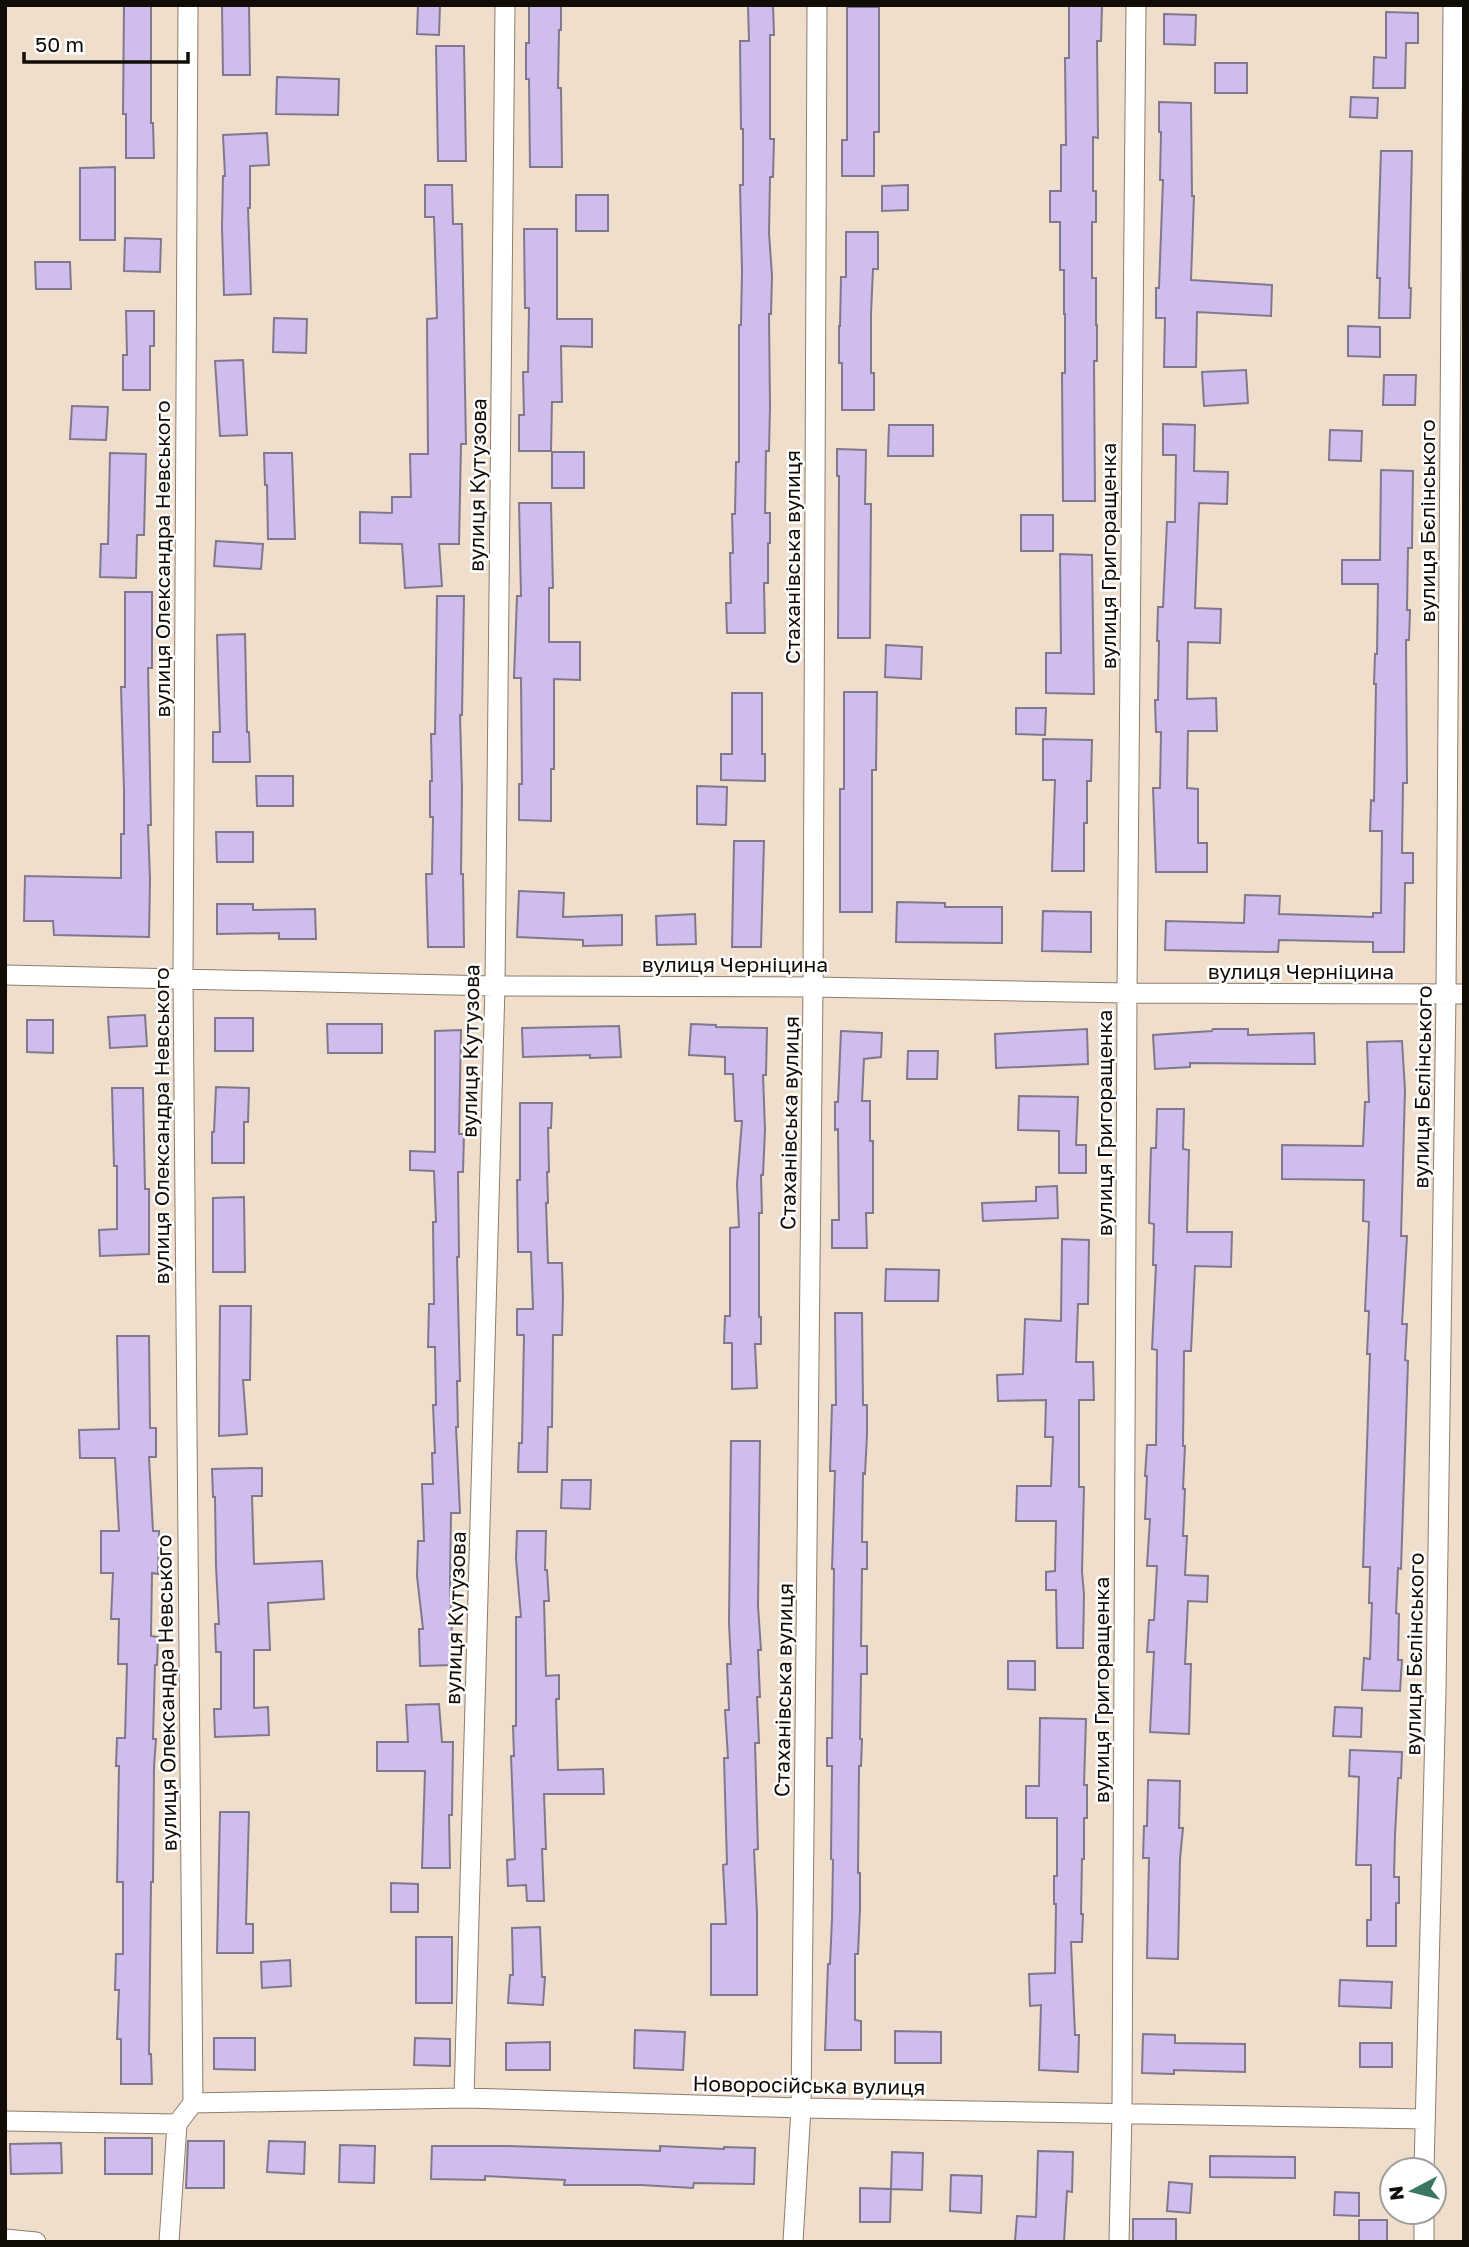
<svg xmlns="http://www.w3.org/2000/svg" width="1469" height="2247" font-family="'Golos Text',sans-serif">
<rect width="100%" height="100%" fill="#efdecb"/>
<path fill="#d0bded" stroke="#80798d" stroke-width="2" d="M124,5H151V123H153L154,158H126V114H123Z
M222,5H249L250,75H223Z
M418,5H440L439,35L417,34Z
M529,5H561V30H559L558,88H561L562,167H530L529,79H526V43H529Z
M748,5H773L774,35H770V139H774L773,177H770L769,233L772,276L771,314H769L770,407L769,451H766L765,513H770V543H768V583H764L765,633H727L726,603H731L730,553H733L732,514H735L736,462H739V325H741L742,271L740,185H743V129H741L740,41H749Z
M1069,5H1102L1101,41H1097L1098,138L1093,137V191H1096V222H1092V278H1096V325H1097V361H1094L1095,501H1063L1062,373H1065V314H1064V270H1060V222H1050V191H1061V145H1066L1065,58H1069Z
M847,7H879V132H874V176H842V140H847Z
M1386,12L1418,13V43H1406L1405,88H1373L1374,57L1386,58Z
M1164,14L1196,15L1195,45L1164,44Z
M436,46H464L466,161H438Z
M1215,63H1247V93H1215Z
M277,77L339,79L338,115L276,114Z
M1351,97L1378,98L1377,118L1350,117Z
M1159,102L1191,103L1192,196H1194L1191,280L1272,285L1271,316L1197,312L1196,367H1164L1165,318H1156V288H1159L1163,180H1160L1161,132H1159Z
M267,133L269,165L250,166V208H248L251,294L224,295L222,227L223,176H225L223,135Z
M1381,151H1412L1409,288H1411L1410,318H1379L1380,278H1377Z
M115,167V240H80V168Z
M425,185H452L453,224H462L466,444H461L459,544H439L442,586L405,588L402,544L360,543V512L392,513V497H411L410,454H428L427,319L437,318L434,217H425Z
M908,185V210L882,211V186Z
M576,195H608V231H576Z
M524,229H557V319H592V347L561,346L562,402H552L551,451H519V415H524L523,372H528L529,308H525Z
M846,232H878V269H873L871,314V373H874V410H842V363H839V326H840L841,277H846Z
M125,238L161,239L160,272L124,271Z
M35,262H70L71,289H36Z
M126,311H154V346H150V390H123V355H127Z
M274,318L307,319L306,353L273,352Z
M1348,326L1380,327V357L1348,356Z
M243,360L247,435L220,436L215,361Z
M1246,370L1248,403L1204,406L1202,372Z
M1384,375H1416L1415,405H1383Z
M72,406L108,407L106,440L70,439Z
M1163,424L1195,425L1194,471L1228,472L1227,504L1199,503L1195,608L1221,609L1220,643L1188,642L1187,699L1216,698L1217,731H1188L1187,788L1198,789V843H1207V872H1156L1153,788H1160L1161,732H1156L1155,700H1158L1159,641H1157L1158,607H1163L1167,522H1175L1176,455H1163Z
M889,425H933V456H888Z
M1330,430L1362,431L1361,461L1329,460Z
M837,449L866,450L865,504H871L870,638H838L839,476H837Z
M552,452H584V488H552Z
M110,453L146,454L144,535H137L136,578L100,577L101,544H108Z
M264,453H292L295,539H268L267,485H265Z
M1381,470L1413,471L1412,548H1408L1407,610H1410L1409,640H1406L1407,783H1403L1402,853H1413V883H1405L1404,952H1373V942L1279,940L1278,952L1165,950L1166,921L1244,923L1245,895L1280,896L1279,914L1373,917V913H1381L1382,831H1370L1371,800L1374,801L1376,684H1374L1375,654H1377L1378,584H1342V560H1380Z
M519,503H551L553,588H549V642H580V680L554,679V769H551V821L519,820V784H522L521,678H514L517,596H521Z
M1021,515H1053V551H1021Z
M216,541L263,544L261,569L214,566Z
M1060,554L1092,555L1094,694L1046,693V653H1061Z
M125,592H152V668H148L151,825H148L150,879L149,937L54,935L53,921H24L25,876L121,878V834H124V791L121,687H125Z
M437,596H464L462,715H460L462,789L461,874H463L464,947H428L426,874H432L433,817H430V781H432L431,734H435Z
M245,634L247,732H249L250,762H213V732H220L217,635Z
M886,645L922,647L921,679L885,677Z
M844,692H877L876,770H872V912H840V789H844Z
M732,693H762V754H765V781L721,780V754H732Z
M1016,708H1046L1045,735L1016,734Z
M1043,739L1092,740L1091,781H1087V823H1084V871H1052L1055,780H1043Z
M256,776H293V806H257Z
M697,786L727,787L726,825L697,824Z
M216,832H253V862H217Z
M734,841H764L761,947H732Z
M519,891L564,893L563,917L622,915V945L583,946V940L517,937Z
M897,902L945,903V907H1002V943L896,942Z
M217,904H253V910L315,909L316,939H279V933L217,934Z
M1043,911L1091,912V952L1042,951Z
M695,914L696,944L657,945L656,916Z
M145,1015L147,1046L110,1048L108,1017Z
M215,1018H253V1051H215Z
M27,1020H53V1053L27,1052Z
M327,1024H382V1053H328Z
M691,1024L716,1025V1027L767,1028L766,1075H763L765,1130L763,1175H761L762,1213H759V1317H761V1344H755L757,1388L732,1389V1343H724L725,1316H730V1228L739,1227L737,1184L742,1121H735L733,1074H725V1057L689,1055Z
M619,1026L621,1057L590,1058V1055L523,1057L522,1028Z
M1087,1029L1088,1064L996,1068L995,1034Z
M1213,1029H1248V1035L1314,1033L1315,1064L1190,1063V1067L1155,1069L1153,1035L1212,1031Z
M461,1030L459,1134H464L463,1172H458L459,1257H457L460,1381H457L458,1427H456L460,1513H451L450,1583L453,1665L420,1666L419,1629H423L417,1576L418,1541H424L422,1484H433L432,1453H435L433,1405H436L435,1347H428L429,1304H434L433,1222H436L434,1171L410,1170V1151L435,1152V1031Z
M841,1031L882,1033L881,1057L864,1059L862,1101H870V1141H873V1213H866L867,1248H832V1220H839L838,1129L835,1130V1102H838Z
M1402,1041L1405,1090L1401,1236H1407L1402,1324H1407L1405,1360L1408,1361L1401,1569L1398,1568L1396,1613L1399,1614L1398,1660H1402L1400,1691L1362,1690L1364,1658L1370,1659L1372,1603H1369L1370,1567H1363L1370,1354H1367L1369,1311H1365L1369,1222L1363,1221L1364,1180L1282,1179V1145L1363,1146L1365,1102H1369L1367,1042Z
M908,1051H938L937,1079H907Z
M216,1087L249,1088L248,1122H244V1163H212V1132H214Z
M112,1088H143L145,1189H149V1254L100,1256L99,1230L117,1229V1166H114Z
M1019,1096L1078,1097L1076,1145H1086V1173H1059V1131L1018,1130Z
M520,1103H552L551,1128H548L549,1172H547L548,1203H546L548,1263H562L563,1297L562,1335H553L552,1427H548L547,1472H518L519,1443H522L524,1335H517V1309H533L531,1252H518L517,1180H520Z
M1157,1109H1184L1183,1149L1189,1150L1187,1232H1232L1231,1267L1195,1266L1191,1351H1184L1183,1446H1185L1183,1489H1185L1183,1536H1187L1185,1575L1208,1576L1207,1602L1188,1601L1185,1664H1191L1189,1734L1150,1732L1154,1652H1147L1149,1620H1154L1157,1566H1147L1150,1519H1145L1147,1476H1145L1147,1445H1156L1157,1350L1152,1349L1156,1265H1153L1154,1224L1149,1223L1151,1148H1156Z
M1057,1186L1058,1218L983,1221L982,1203L1036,1201V1187Z
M244,1197L245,1272H213V1198Z
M1062,1239L1089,1240L1088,1304H1078L1076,1362H1093L1094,1400H1079V1487H1084L1082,1571L1084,1595L1083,1648H1057L1056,1590H1046V1572L1055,1571L1056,1521H1016L1017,1486H1051L1053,1437H1045L1046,1400L998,1401L997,1375L1023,1374L1025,1319L1061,1321Z
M886,1269L939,1270L938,1301H885Z
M220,1306H251L250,1380H243L247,1434L219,1436Z
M835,1313H862L863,1405H867V1435L865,1474L863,1473L862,1542H867V1569H862L861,1646H867V1674H861L860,1739H862L861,1766H859L858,1873H860V1908L858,1954H855V2020L861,2021V2050H825L828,1964H830L832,1919L833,1860L831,1859L832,1766H827V1738H832L834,1569H832L835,1471H830L832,1405H836Z
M117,1336H149L150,1428H156V1457H149L153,1531H159L158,1574L152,1573L151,1636L158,1637L157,1665H155L153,1739H156L154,1767L153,1882H151L149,2054H151L152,2084H121V2039H117L119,1990H115L116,1954H123V1882H117L119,1766H116L117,1738H125L127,1664H118L119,1619H111L113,1573H101V1531H119L115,1458H80L79,1430L119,1429Z
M731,1441H760L758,1606L761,1650H758L760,1697H757L759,1743H755L758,1849L754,1850L757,1913V1995H711V1924H726L723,1865L727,1864L724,1758H728L725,1710H729L727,1664H731L729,1623Z
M262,1468V1496H252L254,1564L322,1561L324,1599L268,1603L270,1650H254V1708L268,1707L269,1735L215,1737L214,1709H221V1652H216L215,1624H219L216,1566L215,1497H213L212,1469Z
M562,1480H591L590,1509L561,1508Z
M517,1531H546L545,1570H547L549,1601H544L546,1676L559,1675V1699H556L558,1770L603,1769L604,1794H544L546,1849H542L544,1901H527L526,1885L508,1886L507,1860L515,1859L511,1756H514L513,1726H516V1617H521L516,1559Z
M1008,1661H1035V1690L1008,1689Z
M439,1704L442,1742H453L452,1815H449L450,1868H422L425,1771H377V1742H408L406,1705Z
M1335,1707L1362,1708L1361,1737L1333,1736Z
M1040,1718L1086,1719L1084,1785H1087V1818H1084V1859H1082L1081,1914H1083L1082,1942H1071L1075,2035H1079L1078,2072L1039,2070L1041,2005L1030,2006L1029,1974L1055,1973L1056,1904H1054V1876H1057V1818H1026V1786H1039Z
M1350,1750L1402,1752L1401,1778H1398L1395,1835L1394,1877H1399V1903H1396V1946H1367V1920H1371V1865H1356L1359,1777L1349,1776Z
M1148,1780L1180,1781L1179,1828H1183L1180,1859L1178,1959L1147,1958L1149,1858H1143L1144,1826H1147Z
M220,1812H249L246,1924H253V1953H217Z
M391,1883L418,1884V1912H391Z
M540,1927L542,1977H545L543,2005L508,2003L510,1975H513L512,1928Z
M416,1937H452V2003H416Z
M290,1960L291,1986L262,1988L261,1962Z
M1340,1980L1392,1982L1391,2008L1339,2006Z
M635,2030L685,2032L683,2070L634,2068Z
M895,2031L941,2032V2063H895Z
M1143,2034L1175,2035V2043L1245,2044V2072L1174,2070V2074L1142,2073Z
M214,2038H255V2070L214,2069Z
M415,2038L450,2039V2066L414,2065Z
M550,2042V2070H506V2043Z
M1360,2043H1392V2067H1360Z
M105,2138H152V2174H105Z
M188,2141H224V2188H186Z
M269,2141L305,2142L304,2174L267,2172Z
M61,2143L62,2173L11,2174L10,2144Z
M340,2145L375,2146L374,2183L339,2182Z
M432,2146H507L660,2151V2146L724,2149V2147L755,2148L754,2184L694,2183L693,2188L641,2185H564L565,2180L485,2176V2180L431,2179Z
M1038,2151L1073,2152L1072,2192L1067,2191L1064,2242L1015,2241L1017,2216L1036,2217Z
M892,2152L923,2153L922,2190L891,2189Z
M1210,2156L1295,2157V2178L1210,2177Z
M951,2175L982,2176L981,2213L950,2211Z
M1169,2182L1192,2184L1190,2213L1167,2211Z
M860,2188L891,2189L890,2222H860Z
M1335,2192L1359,2193V2216L1334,2215Z
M1133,2219H1176V2242H1133Z
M1359,2220H1387V2242H1359Z"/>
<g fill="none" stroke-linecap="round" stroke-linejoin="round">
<g stroke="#8d7d6c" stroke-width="21">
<path id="street" d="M5,975L495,986L813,987L1127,993L1464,994
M464,2098L495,986L505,5
M193,2103L464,2098L801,2108L1425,2119
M5,2121L177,2124
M1424,2170L1436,1690L1446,994L1453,5
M5,2239L36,2242
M169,2242L177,2124L193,2103L183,979L188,5
M793,2242L801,2108L813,987L817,5
M1119,2242L1122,2113L1127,993L1136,5
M1424,2242V2212"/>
</g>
<use href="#street" stroke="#fff" stroke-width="19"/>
</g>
<g text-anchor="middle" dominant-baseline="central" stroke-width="5" stroke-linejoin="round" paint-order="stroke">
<g font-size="21" fill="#120c06" stroke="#fff">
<text transform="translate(477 485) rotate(-89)">вулиця Кутузова</text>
<text transform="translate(1427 521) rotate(-90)">вулиця Бєлінського</text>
<text transform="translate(1108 556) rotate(-90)">вулиця Григоращенка</text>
<text transform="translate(792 557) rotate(-90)">Стаханівська вулиця</text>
<text transform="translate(162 559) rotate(-90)">вулиця Олександра Невського</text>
<text x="735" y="964">вулиця Черніцина</text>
<text x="1301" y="971">вулиця Черніцина</text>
<text transform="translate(470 1051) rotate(-89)">вулиця Кутузова</text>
<text transform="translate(1422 1087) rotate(-89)">вулиця Бєлінського</text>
<text transform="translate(789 1123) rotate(-89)">Стаханівська вулиця</text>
<text transform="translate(1104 1123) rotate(-90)">вулиця Григоращенка</text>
<text transform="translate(161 1126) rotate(-90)">вулиця Олександра Невського</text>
<text transform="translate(455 1618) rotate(-88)">вулиця Кутузова</text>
<text transform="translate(1414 1654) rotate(-89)">вулиця Бєлінського</text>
<text transform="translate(783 1690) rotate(-89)">Стаханівська вулиця</text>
<text transform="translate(1101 1690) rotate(-90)">вулиця Григоращенка</text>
<text transform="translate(166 1693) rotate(-91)">вулиця Олександра Невського</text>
<text transform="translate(809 2085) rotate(1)">Новоросійська вулиця</text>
</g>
</g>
<rect width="1469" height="2247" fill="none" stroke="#120c06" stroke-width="14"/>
<g transform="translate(1413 2191) rotate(263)"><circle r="33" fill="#ffffff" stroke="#a09e9b" stroke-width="2"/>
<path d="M0-5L12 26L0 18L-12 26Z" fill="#397764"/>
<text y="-10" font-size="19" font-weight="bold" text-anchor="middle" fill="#120c06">N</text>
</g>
<path d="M24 52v10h164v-10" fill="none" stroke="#120c06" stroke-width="3.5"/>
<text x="35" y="52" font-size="21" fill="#120c06" stroke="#ffffff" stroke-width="5" paint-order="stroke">50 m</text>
</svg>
